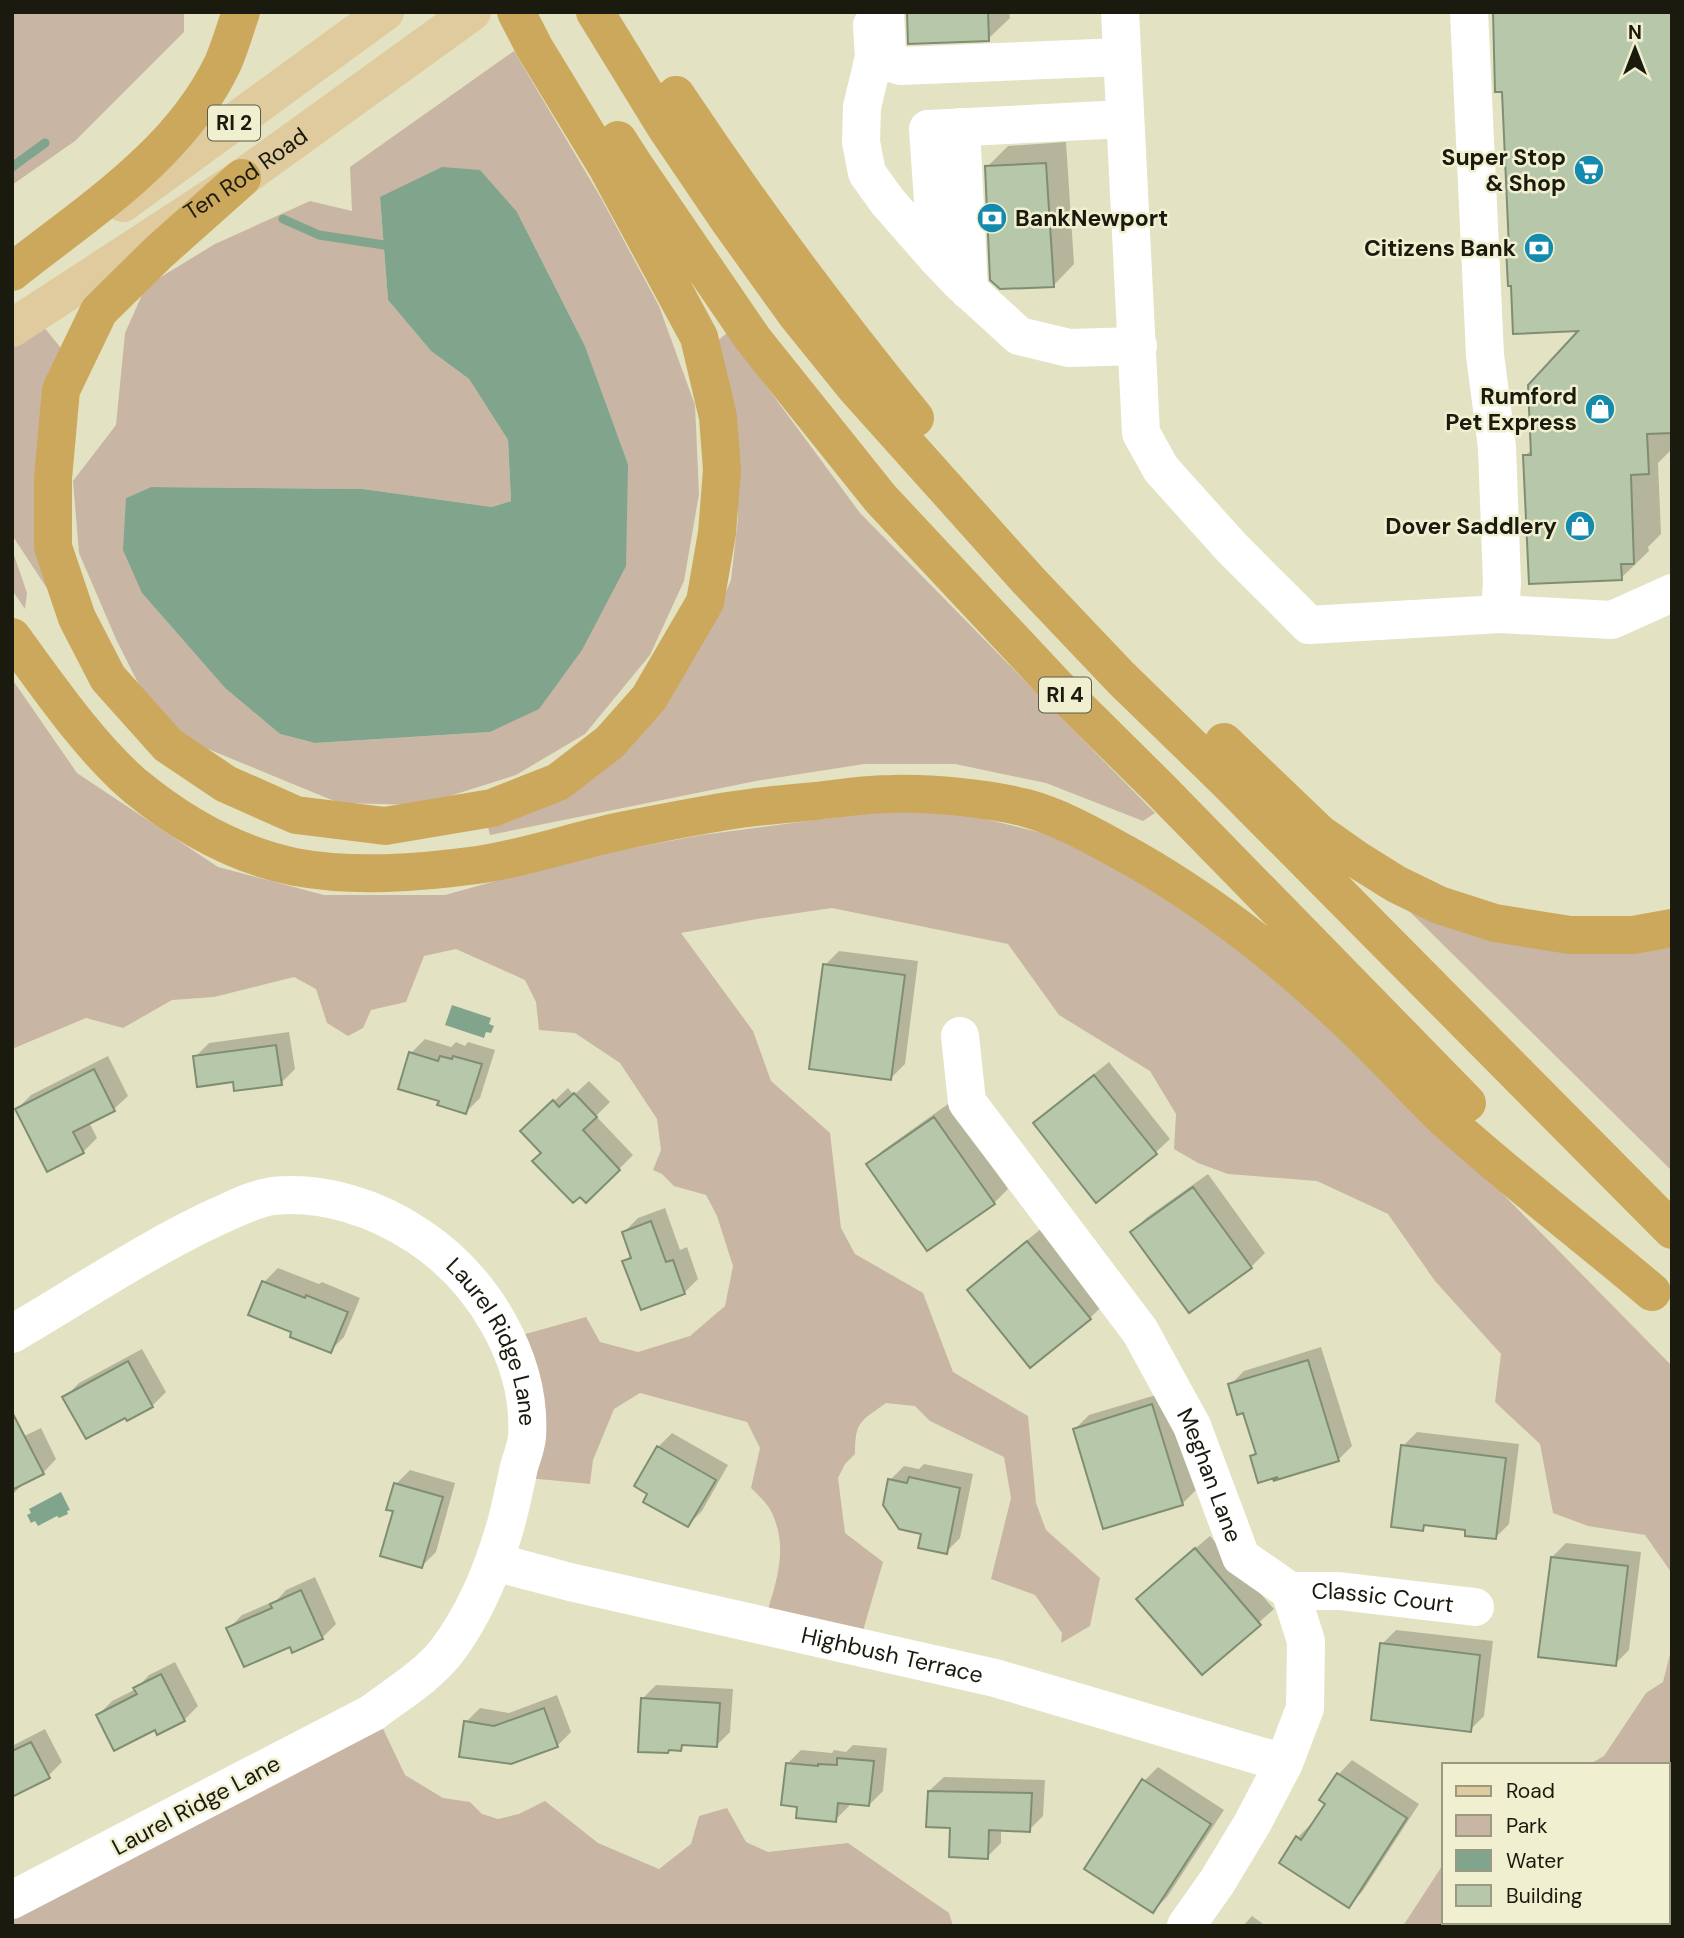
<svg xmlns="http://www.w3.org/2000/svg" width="1684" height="1938" font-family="'DM Sans',sans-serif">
<rect width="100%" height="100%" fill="#e3e3c3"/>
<path fill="#c9b5a4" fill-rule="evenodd" d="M12,12H184V32L75,141L12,185Z
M514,51L601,198L659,306L695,405L699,494L684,581L650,655L585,734L516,775L421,805L339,803L191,742L148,703L116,639L79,553L73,481L116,425L125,333L146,286L215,244L310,201L352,211L350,167ZM380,197L517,212L585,346L628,464L490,732L315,743L280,734L225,688L142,593L126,498L151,487L363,489L492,507L511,501L508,440L469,379L431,351L388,300Z
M43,326L65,353L52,596L12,535V348Z
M727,333L860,513L1155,813L1143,821L1046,783L955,764H864L756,781L490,835L487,823L709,632L731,580L738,518L737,453L712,345Z
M12,549L27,593L25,609L12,590Z
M12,679L77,773L218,867L324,895H445L579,858L702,835L929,805L1058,837L1177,888L1382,1071L1672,1366V1587L1671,1572L1645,1535L1588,1526L1553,1513L1540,1444L1495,1402L1501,1354L1435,1281L1388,1214L1317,1181L1228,1174L1198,1163L1174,1149L1176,1114L1150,1071L1059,1015L1008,944L832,908L757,919L681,933L753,1031L771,1081L830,1133L841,1228L855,1254L923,1293L953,1372L1028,1416L1036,1503L1046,1530L1100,1578L1090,1626L1061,1643L1062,1633L1035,1595L991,1579L1011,1498L1004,1457L930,1421L915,1406L886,1403C860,1422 855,1421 855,1454L845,1464L838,1478L845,1533L883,1562L858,1648L764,1624C774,1586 790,1552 772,1513C768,1504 758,1495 751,1488L760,1448L747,1422L640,1393L614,1409L593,1460L590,1484L518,1477L508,1339L586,1317L600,1342L638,1352L690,1336L725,1306L733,1266L717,1216L706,1195L674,1186L662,1174L653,1170L661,1150L657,1119L620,1063L575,1033L539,1030L536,1002L525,980L456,949L424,956L406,1002L371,1010L363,1028L348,1036L327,1023L316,989L294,977L214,997L172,1000L123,1028L86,1018L12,1049Z
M1407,909L1672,936V1171Z
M1672,1646V1926H1403L1444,1863V1922H1668V1765H1588L1604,1756L1646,1693L1663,1682Z
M376,1714L405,1775L443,1798L470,1802L482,1814L498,1819L519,1814L545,1801L598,1843L659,1869L691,1844L699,1816L727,1808L746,1842L768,1852L848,1843L949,1913L953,1926H12V1896Z"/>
<path fill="#81a48c" d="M442,167L480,170L517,212L585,346L628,464L626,566L582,650L539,709L490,732L315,743L280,734L225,688L142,593L123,550L126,498L151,487L363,489L492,507L511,501L508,440L469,379L431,351L388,300L380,197Z
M452,1005L491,1018L489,1024L494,1026L491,1033L486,1032L484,1038L445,1025Z
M61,1492L70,1510L67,1511L68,1514L59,1518L57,1516L38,1526L35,1521L31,1523L27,1515L31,1513L29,1509Z"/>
<path fill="#0003" d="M909,12H1009L1010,18L988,39Z
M1672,12V449L1658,463L1661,534L1648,547L1649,551L1621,578L1525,456L1532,449L1582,329L1513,284L1508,248Z
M1066,142L1074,264L1053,286L987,167L1008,146Z
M839,951L918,961L905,1064L891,1078L825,965Z
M289,1032L295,1069L281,1083L234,1081L195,1057L209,1043Z
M425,1039L451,1047L456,1042L465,1046L468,1042L495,1050L480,1098L466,1112L441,1100L411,1053Z
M108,1056L128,1096L114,1109L89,1122L97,1138L83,1152L17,1109L31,1095Z
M1109,1062L1170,1139L1156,1152L1096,1200L1035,1124L1049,1110Z
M589,1081L610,1102L596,1116L633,1155L619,1169L544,1152L537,1117L568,1088L574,1095Z
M948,1104L1008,1189L994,1203L928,1249L868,1165L882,1151Z
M1208,1174L1265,1253L1251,1267L1132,1232L1146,1218Z
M665,1208L680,1250L687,1247L698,1279L684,1293L624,1262L632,1254L624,1232L638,1218Z
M1042,1228L1104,1304L1090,1318L969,1290L983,1276Z
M278,1268L319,1284L322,1282L360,1298L344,1337L330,1351L294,1331L251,1314L264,1282Z
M1321,1347L1352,1446L1338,1460L1252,1456L1257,1451L1244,1411L1230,1385L1244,1371Z
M142,1349L166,1392L152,1406L65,1397L79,1383Z
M1166,1392L1196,1490L1182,1504L1075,1429L1089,1415Z
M41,1428L56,1459L43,1473L21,1483L22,1485L12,1495V1442Z
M1417,1432L1519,1444L1509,1524L1495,1538L1467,1528L1428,1523L1422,1529L1403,1446Z
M672,1433L728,1465L702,1511L688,1525L650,1493L658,1447Z
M924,1464L973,1474L960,1538L946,1552L923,1532L890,1480L904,1466L919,1469Z
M410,1470L455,1483L436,1552L422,1566L396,1484Z
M1210,1536L1274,1609L1202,1673L1152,1585Z
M1566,1543L1641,1552L1629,1650L1615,1664L1552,1557Z
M315,1577L336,1624L322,1638L290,1645L228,1629L242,1615L277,1600L286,1590Z
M1396,1630L1493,1641L1484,1716L1470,1730L1382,1644Z
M175,1662L198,1706L184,1720L155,1728L98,1715L112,1701L136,1689L149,1675Z
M656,1685L733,1689L730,1732L716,1746L685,1744L680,1749L671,1748L668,1752L642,1699Z
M557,1695L571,1732L557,1746L466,1722L480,1708L509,1713Z
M45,1729L62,1762L48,1776L12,1795V1746Z
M853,1745L887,1748L883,1791L869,1805L849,1803V1806L835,1820L799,1805L787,1764L801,1750L832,1753L834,1750L846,1752Z
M1352,1760L1419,1804L1362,1892L1348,1906L1281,1862L1298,1837L1312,1823L1313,1825L1327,1804L1339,1774Z
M1158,1767L1224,1810L1167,1897L1153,1911L1144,1781Z
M944,1777L1045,1780L1043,1816L1029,1830L1001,1829V1843L987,1857L952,1826L929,1791Z
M1252,1916L1266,1926H1243Z"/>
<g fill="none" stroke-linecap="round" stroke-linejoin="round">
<path stroke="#81a48c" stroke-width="9" d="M12,167L45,143
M283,219L319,235L384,245"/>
</g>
<path fill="#b7c7aa" stroke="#7f8e73" stroke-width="2" d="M907,12H988L989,41L908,44Z
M1493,12H1672V433L1647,434L1649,474L1631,475L1634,564H1621L1622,580L1529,584L1523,455H1531L1528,385L1578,331L1513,334L1511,286H1508L1506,248H1509L1502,92H1495Z
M1046,163L1054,287L1000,289L990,280L985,166Z
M823,964L905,975L891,1080L809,1069Z
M276,1045L282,1085L234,1091L233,1082L197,1087L193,1056Z
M409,1052L438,1061L440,1056L452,1059L453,1056L482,1064L466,1114L437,1105L439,1101L398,1089Z
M94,1069L115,1111L73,1132L84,1153L47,1172L15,1109Z
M1094,1075L1157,1154L1096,1203L1033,1123Z
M574,1093L597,1117L583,1130L620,1170L586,1203L580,1197L573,1203L532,1161L541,1153L520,1131L553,1100L559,1107Z
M934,1117L995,1204L927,1251L866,1164Z
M1193,1187L1252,1268L1189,1313L1130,1232Z
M651,1221L666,1262L673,1260L685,1294L641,1310L622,1261L631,1258L622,1232Z
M1027,1241L1091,1319L1030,1368L967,1290Z
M262,1281L305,1298L306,1295L348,1312L331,1353L290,1337L291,1332L248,1315Z
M1308,1360L1339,1461L1273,1481L1278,1477L1258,1483L1250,1456L1256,1454L1243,1413L1237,1415L1228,1384Z
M128,1361L153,1407L127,1421L125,1418L86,1439L62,1397Z
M1152,1404L1183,1505L1103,1529L1073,1429Z
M12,1412L44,1474L12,1490Z
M1401,1445L1506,1458L1496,1539L1465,1536V1530L1424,1525L1423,1531L1391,1527Z
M657,1446L716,1480L688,1527L643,1502L647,1494L634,1486Z
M909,1477L960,1488L947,1554L918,1548L921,1534L899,1529L883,1505L888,1479L907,1483Z
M394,1483L443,1497L422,1568L380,1556L393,1511L386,1510Z
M1195,1548L1261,1625L1202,1675L1136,1599Z
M1551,1557L1628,1566L1616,1666L1538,1657Z
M301,1590L323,1639L292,1653L290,1647L244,1667L226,1628L272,1608L270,1604Z
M1380,1643L1480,1655L1471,1732L1371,1720Z
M161,1674L185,1721L157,1735L155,1730L114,1751L96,1715L137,1694L133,1688Z
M641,1698L720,1703L717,1747L682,1745L681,1751L669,1750L668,1753L638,1752Z
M544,1708L558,1747L511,1764L459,1757L464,1721L494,1726Z
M31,1742L50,1778L12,1797V1751Z
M837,1758L874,1761L869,1806L838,1803L836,1822L796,1818L797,1807L781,1805L786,1763L818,1766V1764L837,1765Z
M1337,1773L1407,1818L1349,1908L1279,1863L1296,1836L1301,1840L1325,1804L1319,1800Z
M1142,1779L1211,1824L1153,1913L1084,1869Z
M928,1791L1032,1793L1030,1832L989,1830L988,1859L949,1857L950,1828L926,1827Z"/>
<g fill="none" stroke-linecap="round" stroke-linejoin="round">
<g stroke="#fff" stroke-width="38">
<path d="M885,12L887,54L891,63L901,66L1121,57"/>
<path d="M1120,12L1141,433L1161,469L1231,547L1309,625L1500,614L1502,583L1497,447L1485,355L1469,12"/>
<path d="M872,25L874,57L862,107L861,142L867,173L887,201L937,258"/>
<path d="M1124,119L928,129L937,258L961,283L1019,336L1069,348L1138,346"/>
<path d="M961,127L969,291"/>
<path d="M1500,614L1612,620L1672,593"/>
<path id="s1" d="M960,1036L967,1102L1140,1331L1192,1426L1241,1557L1290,1591L1306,1641L1305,1708L1284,1763L1252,1824L1217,1882L1186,1926"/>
<path id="s2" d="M12,1334C79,1295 144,1251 214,1218C233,1210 252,1199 273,1196C324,1191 376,1208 418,1236C482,1278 532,1359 527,1437C526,1447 522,1457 519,1467C515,1486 511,1505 506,1524C493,1570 475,1614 446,1652C426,1677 397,1694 372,1713L12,1900"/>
<path id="s3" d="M495,1562L570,1582L995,1678L1284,1763"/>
<path id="s4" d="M1290,1591H1339L1475,1607"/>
</g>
<g stroke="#e0cb9e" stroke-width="38">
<path d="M123,203L385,12"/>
<path id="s5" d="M12,328L242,178L472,12"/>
</g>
<path stroke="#cca85d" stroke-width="38" d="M595,12L665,126L730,222L796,314L855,387L1028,580L1121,678L1227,781L1672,1230
M676,95C750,206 830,314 915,418
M618,140L634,165L753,339L881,499L1055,685L1160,789L1467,1103
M242,178L159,252L99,311L61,390L53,478V547L77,618L108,678L168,745L226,784L296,815L385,826L492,808L558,782L610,742L649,698L705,602L717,533L722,470L718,417L699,337L607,167L534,47L516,12
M12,272C89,211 180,154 223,63C230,47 235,29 241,12
M12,637C47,685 89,746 134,785C180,823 236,855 295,867C354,878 418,873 477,865C527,858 576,840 626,830C667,822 708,813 749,808C771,805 794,803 816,801C841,798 867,794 892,794C933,793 987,798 1026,808C1056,816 1086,832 1113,847C1203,895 1285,960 1358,1031C1388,1060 1416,1091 1446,1120C1512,1180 1584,1234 1652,1292
M1224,742L1319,833L1356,859L1396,884L1439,905L1495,923L1570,935H1633L1672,928"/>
</g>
<defs>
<g id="supermarket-disc" transform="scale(1.575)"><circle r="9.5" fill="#148bae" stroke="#f0f0d0"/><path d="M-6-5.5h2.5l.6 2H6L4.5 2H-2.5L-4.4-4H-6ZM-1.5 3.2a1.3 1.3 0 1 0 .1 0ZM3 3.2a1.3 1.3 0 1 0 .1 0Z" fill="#fff"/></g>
<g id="bank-disc" transform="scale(1.575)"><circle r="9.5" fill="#148bae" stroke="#f0f0d0"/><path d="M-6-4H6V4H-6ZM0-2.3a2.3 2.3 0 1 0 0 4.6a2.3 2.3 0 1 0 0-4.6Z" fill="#fff"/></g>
<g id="shop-disc" transform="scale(1.575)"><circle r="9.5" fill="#148bae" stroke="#f0f0d0"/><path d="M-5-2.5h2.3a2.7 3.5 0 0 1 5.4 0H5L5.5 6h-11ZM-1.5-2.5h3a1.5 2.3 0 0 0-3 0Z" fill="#fff"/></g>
</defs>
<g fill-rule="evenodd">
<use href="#supermarket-disc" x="1589" y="170"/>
<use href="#bank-disc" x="992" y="218"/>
<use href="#bank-disc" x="1539" y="248"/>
<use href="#shop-disc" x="1600" y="409"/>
<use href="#shop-disc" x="1580" y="526"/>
</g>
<g text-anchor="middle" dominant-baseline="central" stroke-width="5" stroke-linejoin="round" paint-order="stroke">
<g fill="#f0f0d0" stroke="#5a5a48" stroke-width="2">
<rect x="208" y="105.5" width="52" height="35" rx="5"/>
<rect x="1039" y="677.5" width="52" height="35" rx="5"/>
</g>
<g font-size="21" font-weight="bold" fill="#1a1a0e">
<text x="234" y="123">RI 2</text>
<text x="1065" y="695">RI 4</text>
</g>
<g font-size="23" font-weight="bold" fill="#1a1a0e" stroke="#f0f0d0" text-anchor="end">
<text x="1566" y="157">Super Stop<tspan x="1566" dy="26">&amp; Shop</tspan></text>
<text x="1015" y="218" text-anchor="start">BankNewport</text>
<text x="1516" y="248">Citizens Bank</text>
<text x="1577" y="396">Rumford<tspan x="1577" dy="26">Pet Express</tspan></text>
<text x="1557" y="526">Dover Saddlery</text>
</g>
<g font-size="23" fill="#1a1a0e" stroke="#f0f0d0">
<text stroke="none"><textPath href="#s5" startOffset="280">Ten Rod Road</textPath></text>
<text stroke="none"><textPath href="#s2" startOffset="584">Laurel Ridge Lane</textPath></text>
<text stroke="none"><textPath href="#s1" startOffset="514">Meghan Lane</textPath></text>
<text stroke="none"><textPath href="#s4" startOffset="93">Classic Court</textPath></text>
<text stroke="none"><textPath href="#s3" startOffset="408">Highbush Terrace</textPath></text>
<text transform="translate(196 1805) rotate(-28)">Laurel Ridge Lane</text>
</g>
</g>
<rect width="1684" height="1938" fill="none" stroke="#1a1a0e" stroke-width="28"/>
<rect x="1442" y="1763" width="228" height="161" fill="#f0f0d0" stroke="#9a9a82" stroke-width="2"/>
<rect x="1456" y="1786" width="35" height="10" fill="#e0cb9e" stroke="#9a9a82" stroke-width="2"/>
<text x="1506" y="1798" font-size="21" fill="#1a1a0e">Road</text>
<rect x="1456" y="1815" width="35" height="21" fill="#c9b5a4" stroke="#9a9a82" stroke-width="2"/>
<text x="1506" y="1833" font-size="21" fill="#1a1a0e">Park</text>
<rect x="1456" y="1850" width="35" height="21" fill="#81a48c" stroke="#9a9a82" stroke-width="2"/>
<text x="1506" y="1868" font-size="21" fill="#1a1a0e">Water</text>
<rect x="1456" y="1885" width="35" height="21" fill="#b7c7aa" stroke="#9a9a82" stroke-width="2"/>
<text x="1506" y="1903" font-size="21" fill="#1a1a0e">Building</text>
<g transform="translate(1635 49)" stroke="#f0f0d0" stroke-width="5" paint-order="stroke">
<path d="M0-5L12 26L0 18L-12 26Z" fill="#1a1a0e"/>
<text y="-10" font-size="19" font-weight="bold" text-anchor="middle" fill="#1a1a0e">N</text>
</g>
</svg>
